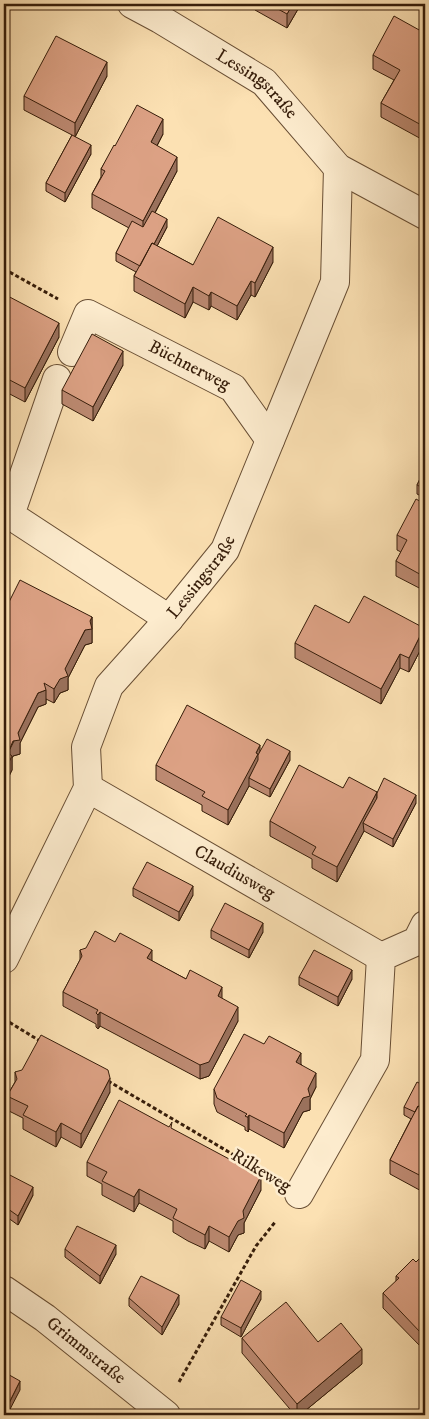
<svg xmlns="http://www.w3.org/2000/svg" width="429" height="1419" font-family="'IM FELL DW Pica',serif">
<rect width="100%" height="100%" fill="#fce1b3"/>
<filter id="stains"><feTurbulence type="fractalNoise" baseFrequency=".004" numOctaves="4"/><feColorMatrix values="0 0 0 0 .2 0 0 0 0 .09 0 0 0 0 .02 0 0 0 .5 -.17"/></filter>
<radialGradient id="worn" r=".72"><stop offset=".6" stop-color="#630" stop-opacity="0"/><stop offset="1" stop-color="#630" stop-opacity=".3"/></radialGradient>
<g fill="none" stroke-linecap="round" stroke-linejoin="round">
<g stroke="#684e34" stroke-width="30">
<g id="minor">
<path id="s1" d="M132,4L160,19L264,82L338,168L425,215"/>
<path id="s2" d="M72,352L88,314L233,388L270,440"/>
<path d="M57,379L10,515L169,619"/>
<path id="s3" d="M88,788L381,957"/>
<path id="s4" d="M4,959L88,788L86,747L109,686L169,619L225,550L335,282L338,168"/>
<path d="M299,1194L375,1060L381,957L417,941L425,925"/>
<path id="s5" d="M4,1290L45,1318L166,1415"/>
</g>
</g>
<path stroke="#361d0a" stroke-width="3" stroke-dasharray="4 2.5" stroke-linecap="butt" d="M4,269L58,299
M4,1019L40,1041
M108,1081L268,1175
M179,1382L256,1246L276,1221"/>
<use href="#minor" stroke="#fdecce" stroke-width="28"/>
</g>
<path fill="#bd8a72" stroke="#361d0a" d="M250,4H301L287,28L255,10V6Z
M421,31H425V141L381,117V103L394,80L373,69V55Z
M107,76L75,137L91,154L65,202L46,191V183L72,135L24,110V96Z
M163,134L157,146L177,171L155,213L167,227L157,246L193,265L273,262L255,297L251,295L237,320L211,306L209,310L193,302L185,318L134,291V276L136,272L116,261V253L129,228L92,208V194L101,177V169L115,146Z
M4,294L59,337L25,402L4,391Z
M123,365L93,421L62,404V390Z
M425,469V498L417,494V485Z
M425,504V591L396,576V561L401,552L397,550V535Z
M4,612L92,617V643L85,645L68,678V690L60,693L54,703L46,699V704L38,707L20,743V754L13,756L12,758V770L6,782V795L4,800Z
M349,623L424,643L409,672L400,668L381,704L295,658V643Z
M260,751L290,760L270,797L249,786L228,825L202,811V805L156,780V765Z
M343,788L377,792L416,803L393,847L364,831L337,882L312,868V859L270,836V821Z
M133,888L193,895L179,921L133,896Z
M211,930L263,932L249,958L211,938Z
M80,950L152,961L222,998L238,1021L209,1076L200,1079L100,1026L98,1029L96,1027V1024L63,1006V992L80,960Z
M299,977L352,979L338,1006L299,985Z
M301,1064L316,1087L310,1099V1110L303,1112L284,1148L249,1129L248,1132L247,1131L245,1130V1127L217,1112L214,1104V1089Z
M15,1072L110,1092L81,1148L61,1137L56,1147L23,1129V1118L7,1110V1096L15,1082Z
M425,1086V1193L390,1174V1160L411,1119L404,1115V1107Z
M172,1129L261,1190L244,1223V1233L238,1235L229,1252L209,1241L205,1249L188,1241L173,1232V1221L139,1203L134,1212L102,1195V1184L87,1176V1162Z
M4,1172L33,1195L18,1225L4,1215Z
M65,1249L116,1254L100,1284L65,1257Z
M425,1253L421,1347L383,1308V1293L396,1282V1276L416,1262Z
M129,1298L179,1304L162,1335L129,1306Z
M261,1299L241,1337L221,1325V1317Z
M242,1338L318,1342L362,1364L300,1415H295L242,1353Z"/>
<path fill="#9a715c" stroke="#361d0a" d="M293,4H301L287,28V14Z
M107,62V76L75,137V123Z
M163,119V134L151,157V142Z
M91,145V154L65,202V193Z
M177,157V171L143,235V221Z
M167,219V227L142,275V267Z
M273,247V262L255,297V283Z
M251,281V295L237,320V306Z
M193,287V302L185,318V304Z
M211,292V306L209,310V296Z
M59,323V337L25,402V388Z
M123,351V365L93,421V407Z
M92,617V643L85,645L68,678V690L60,693L54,703V689Z
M424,628V643L409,672V658Z
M400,654V668L381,704V689Z
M46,690V704L38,707L20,743V754L13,756L12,758V770L6,782V795L4,800V772L8,753L38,693Z
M260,745V759L249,778V786L228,825V810Z
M290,751V760L270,797V789Z
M377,792V807L363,823L364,831L337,882V867Z
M416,795V803L393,847V839Z
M193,886V895L179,921V912Z
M263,923V932L249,958V950Z
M152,950V964L147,958Z
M352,970V979L338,1006V997Z
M222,987V1001L218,996Z
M238,1007V1021L209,1076L200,1079V1065Z
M100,1012V1026L98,1029V1015Z
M301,1053V1067L296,1062Z
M316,1073V1087L310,1099V1110L303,1112L284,1148V1133Z
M110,1078V1092L81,1148V1134Z
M249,1115V1129L248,1132V1117Z
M61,1123V1137L56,1147V1132Z
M261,1176V1190L244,1223V1233L238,1235L229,1252V1237Z
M33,1187V1195L18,1225V1216Z
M139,1189V1203L134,1212V1197Z
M209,1226V1241L205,1249V1235Z
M116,1245V1254L100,1284V1276Z
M261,1291V1299L241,1337V1328Z
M179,1295V1304L162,1335V1327Z
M425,1329V1343L421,1347V1333Z
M362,1349V1364L300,1415H297V1404Z
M20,1381V1390L7,1415H4V1413Z"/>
<path fill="#dca184" stroke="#361d0a" d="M269,4H293L287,14Z
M394,16L421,31L422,29L425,31V127L381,103L400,70L373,55Z
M56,36L107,62L75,123L24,96Z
M137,105L163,119L151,142L177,157L143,221L92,194L105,171L101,169L114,145L115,146Z
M72,135L91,145L65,193L46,183Z
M152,211L167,219L154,244L152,243L140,266L116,253L132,221L143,227Z
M218,217L273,247L255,283L251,281L237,306L211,292L209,296L193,287L185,304L134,276L152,243L193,265Z
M4,294L59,323L25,388L4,377Z
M92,334L123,351L93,407L62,390Z
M425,469V489L417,485Z
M416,499L425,504V577L396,561L407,540L397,535Z
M20,580L92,617L90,621L92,629L85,630L65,669L68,676L60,679L54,689L44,683L46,690L38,693L18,733L20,740L13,741L8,753L12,756L4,772V612Z
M364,596L424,628L409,658L400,654L381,689L295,643L315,605L349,623Z
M187,705L260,745L256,753L258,754L228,810L202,796L205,792L156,765Z
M267,739L290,751L270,789L249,778L258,760V755Z
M299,765L343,788L349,777L377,792L337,867L312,854L316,847L270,821Z
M384,778L416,795L393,839L363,823L377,798V793Z
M147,862L193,886L179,912L133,888Z
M225,903L263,923L249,950L211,930Z
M95,931L115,942L120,933L152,950L147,958L186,979L190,970L222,987L218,996L238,1007L209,1062L200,1065L100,1012L98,1015L96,1013L98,1010L63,992L82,956L80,950L86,948Z
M314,950L352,970L338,997L299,977Z
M244,1034L264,1044L269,1036L301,1053L296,1062L316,1073L308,1089L310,1096L303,1098L284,1133L249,1115L248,1117H247L245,1116L247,1114L217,1098L214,1089Z
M41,1035L108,1070L110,1078L81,1134L61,1123L56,1132L23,1115L28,1106L7,1096L17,1079L15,1072L22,1070Z
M417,1082L425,1086V1110L418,1106L415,1112L404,1107Z
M119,1100L169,1127L172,1122L171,1128L261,1176L243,1211L244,1218L238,1221L229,1237L209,1226L205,1235L188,1226L173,1218L177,1209L139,1189L134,1197L102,1181L107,1172L87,1162Z
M418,1106L425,1110V1178L390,1160Z
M4,1172L33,1187L18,1216L4,1206Z
M77,1226L116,1245L100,1276L65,1249Z
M425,1253V1329L421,1333L383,1293L399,1278L396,1276L413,1259L416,1262Z
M141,1276L179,1295L162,1327L129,1298Z
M241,1280L261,1291L241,1328L221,1317Z
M286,1302L318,1342L341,1323L362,1349L297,1404L242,1338Z
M4,1372L20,1381L4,1413Z"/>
<g text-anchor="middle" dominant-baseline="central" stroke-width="5" stroke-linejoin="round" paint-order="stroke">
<g font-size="18" fill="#361d0a" stroke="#fdecce">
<text stroke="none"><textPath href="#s1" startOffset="149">Lessingstraße</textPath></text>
<text stroke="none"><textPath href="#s2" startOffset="155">Büchnerweg</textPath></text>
<text stroke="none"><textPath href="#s4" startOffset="440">Lessingstraße</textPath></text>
<text stroke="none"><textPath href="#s3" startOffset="169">Claudiusweg</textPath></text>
<text transform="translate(261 1171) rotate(31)">Rilkeweg</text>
<text stroke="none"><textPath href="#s5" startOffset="102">Grimmstraße</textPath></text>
</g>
</g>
<rect width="429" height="1419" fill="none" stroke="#fce1b3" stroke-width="20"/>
<rect x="5" y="5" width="419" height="1409" fill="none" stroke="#361d0a" stroke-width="2.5"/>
<rect x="10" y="10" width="409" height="1399" fill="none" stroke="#361d0a"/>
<rect width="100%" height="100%" filter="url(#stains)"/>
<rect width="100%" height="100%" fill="url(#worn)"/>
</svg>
